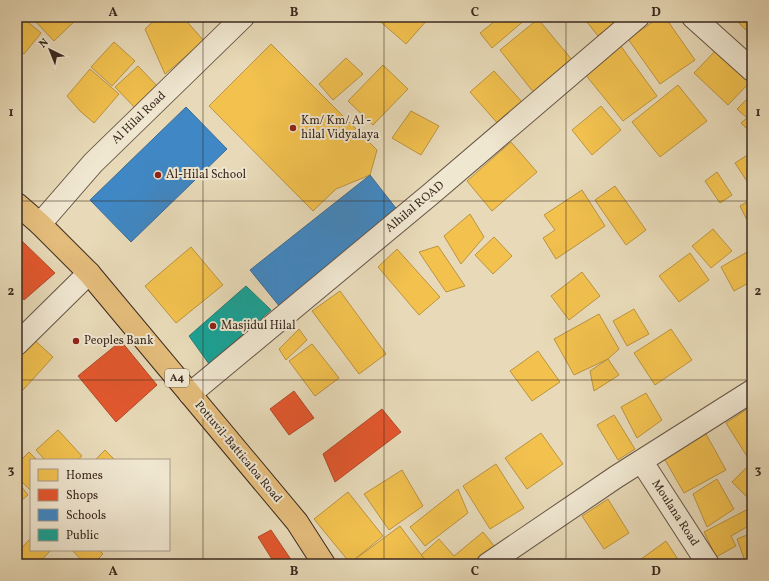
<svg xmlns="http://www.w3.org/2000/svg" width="769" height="581" font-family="Vollkorn,serif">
<rect width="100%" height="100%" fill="#e8dab8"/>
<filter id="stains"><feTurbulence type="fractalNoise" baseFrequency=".005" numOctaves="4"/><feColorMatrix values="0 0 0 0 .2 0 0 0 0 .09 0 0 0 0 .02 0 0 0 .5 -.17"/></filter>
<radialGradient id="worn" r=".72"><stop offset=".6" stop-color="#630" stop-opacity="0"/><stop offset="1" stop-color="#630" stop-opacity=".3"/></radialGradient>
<path fill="#f2c14e" stroke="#bb9340" d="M17,17H22L41,33L24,54L17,48Z
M37,17H79L54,41L34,20Z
M158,17H183L204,41L165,74L145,29Z
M375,17H425L428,19L406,44Z
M500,17H524L526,19L492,48L480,33Z
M583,17H622L598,36Z
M660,17H665L695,60L660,84L628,39Z
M739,17H752V36L736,20Z
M538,19L573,61L534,93L500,50Z
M114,42L135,61L112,86L91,67Z
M271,44L377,150L370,175L336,189L313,211L209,106Z
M620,45L657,96L623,121L584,73Z
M720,46L752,80L728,105L694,73Z
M346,58L363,74L333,100L319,84Z
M383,65L408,89L373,125L348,101Z
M138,66L162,91L139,112L115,87Z
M90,69L119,94L94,123L80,111L67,96Z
M494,71L524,104L499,125L470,92Z
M678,85L707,121L660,157L632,122Z
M752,94V134L741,123L747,118L737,109Z
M601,106L621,130L592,155L572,130Z
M411,111L439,126L421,155L392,138Z
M511,142L537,172L492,211L467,181Z
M752,152V189L735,163Z
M717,172L732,195L720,203L705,181Z
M615,186L646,230L626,245L595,200Z
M582,190L605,226L556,259L543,238L555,230L544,215Z
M752,199V230L740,206Z
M470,214L484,237L461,264L444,236Z
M713,229L732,251L711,268L692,246Z
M494,237L512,256L493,274L475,255Z
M438,246L465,286L446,292L419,252Z
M191,247L223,285L176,323L145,286Z
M397,249L440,297L419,315L378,267Z
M749,251L752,257V281L734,291L721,267Z
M690,253L709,280L679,302L659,276Z
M582,272L600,296L569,320L551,296Z
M340,291L386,354L359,374L312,311Z
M634,309L649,334L627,346L613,321Z
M599,314L619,349L608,359L574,375L554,339Z
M299,329L307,340L286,360L279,349Z
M671,329L692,360L655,385L634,353Z
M30,336L53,357L23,390L17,385V351Z
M312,344L339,378L315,396L289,361Z
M538,351L560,382L532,401L510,371Z
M608,359L619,375L594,391L590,371Z
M646,393L662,420L637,438L621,407Z
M752,406V456L748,458L726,423Z
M614,415L635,449L618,460L597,425Z
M58,430L82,456L78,460H45L36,450Z
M541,433L563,464L527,489L505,458Z
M706,434L726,470L684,493L664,458Z
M105,450L115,460H95Z
M29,452L37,460H31V491L17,477V464Z
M496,464L524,508L490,529L463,486Z
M749,465L752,468V502L732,482Z
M402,470L423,506L389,530L364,494Z
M717,479L734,509L707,527L693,494Z
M17,481L28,495L17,504Z
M458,489L468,513L425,546L410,527Z
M348,492L383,536L350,563L314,519Z
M608,499L629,533L604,549L582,516Z
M752,507V524L731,536L736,546L716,557L704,532Z
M400,526L428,564H351L350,563Z
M483,532L495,547L476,564H429L421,555L439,539L454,556Z
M752,533V564H746L737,539Z
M31,538V550H51L38,564H18L17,563V553Z
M666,541L681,564H638L637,562Z
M72,550H99L103,554L93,564H85Z"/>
<path fill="#e4572e" stroke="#b1492a" d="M22,241L55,273L24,300L17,293V246Z
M121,341L157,385L116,422L78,376Z
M294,391L314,418L289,435L270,409Z
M382,409L401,432L335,482L323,454Z
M271,530L294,564H275L258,537Z"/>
<path fill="#3f88c5" stroke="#3e6c93" d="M186,107L227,149L131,242L90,200Z
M370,175L399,212L280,307L250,270Z"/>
<path fill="#17a398" stroke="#227e74" d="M246,286L271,310L209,364L189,336Z"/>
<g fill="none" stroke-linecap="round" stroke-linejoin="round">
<g stroke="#665545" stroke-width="24">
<path id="minor" d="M693,17L752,70
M40,224L93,163L243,17
M17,344L89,273
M190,394L432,193L638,17
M642,462L708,564
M488,564L616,477L752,391"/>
</g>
<g stroke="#3a291f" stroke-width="24">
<path id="trunk" d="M17,204L40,224L89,273L297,522L324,564"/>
</g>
<use href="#minor" stroke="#f0e7d1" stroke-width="22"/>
<use href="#trunk" stroke="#e4bd7c" stroke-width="22"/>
</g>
<path fill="none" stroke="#3a291f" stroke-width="1" stroke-opacity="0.55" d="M203,17V564M384,17V564M566,17V564M17,201H752M17,380H752"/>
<g fill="#8f2418" stroke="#f0e7d1" stroke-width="1.5">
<circle cx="293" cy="128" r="4"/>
<circle cx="158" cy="175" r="4"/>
<circle cx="213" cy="326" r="4"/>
<circle cx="76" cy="341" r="4"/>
</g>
<g text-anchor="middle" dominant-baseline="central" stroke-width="4" stroke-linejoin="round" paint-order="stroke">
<rect fill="#f0e7d1" stroke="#716254" stroke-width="1" x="165" y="369" width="24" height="18" rx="3"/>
<g font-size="11" font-weight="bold" fill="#3a291f">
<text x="177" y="378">A4</text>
</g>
<g font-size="12" fill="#3a291f" stroke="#f0e7d1">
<text transform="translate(139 118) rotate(-44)">Al Hilal Road</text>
<text transform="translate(415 207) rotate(-40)">Alhilal ROAD</text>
<text transform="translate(238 452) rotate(50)">Pottuvil-Batticaloa Road</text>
<text transform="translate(675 513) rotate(57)">Moulana Road</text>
</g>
<g font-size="12" fill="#3a291f" stroke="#f0e7d1" text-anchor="start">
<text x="301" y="121">Km/ Km/ Al -<tspan x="301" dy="14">hilal Vidyalaya</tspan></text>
<text x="166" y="175">Al-Hilal School</text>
<text x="221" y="326">Masjidul Hilal</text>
<text x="84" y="341">Peoples Bank</text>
</g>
</g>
<rect width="769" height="581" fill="none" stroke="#e8dab8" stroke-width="44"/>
<rect x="30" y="459" width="140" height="92" fill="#f0e7d1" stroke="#a79b8a"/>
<rect x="38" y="469" width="20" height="12" fill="#f2c14e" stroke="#a79b8a"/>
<text x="66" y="479" font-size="12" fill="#3a291f">Homes</text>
<rect x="38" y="489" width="20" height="12" fill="#e4572e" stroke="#a79b8a"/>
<text x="66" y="499" font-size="12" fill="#3a291f">Shops</text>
<rect x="38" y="509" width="20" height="12" fill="#3f88c5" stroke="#a79b8a"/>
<text x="66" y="519" font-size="12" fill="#3a291f">Schools</text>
<rect x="38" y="529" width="20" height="12" fill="#17a398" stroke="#a79b8a"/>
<text x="66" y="539" font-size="12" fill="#3a291f">Public</text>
<g transform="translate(50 50) rotate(317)" stroke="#f0e7d1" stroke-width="3" paint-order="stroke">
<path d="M0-3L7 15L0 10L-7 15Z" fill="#3a291f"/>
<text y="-6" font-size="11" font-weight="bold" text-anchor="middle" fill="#3a291f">N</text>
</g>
<rect x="22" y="22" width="725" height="537" fill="none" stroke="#3a291f" stroke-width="1.5"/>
<g font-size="13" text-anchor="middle" font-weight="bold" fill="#3a291f">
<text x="113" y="16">A</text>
<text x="294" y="16">B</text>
<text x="475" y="16">C</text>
<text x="656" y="16">D</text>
<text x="11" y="116">1</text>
<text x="758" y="116">1</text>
<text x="11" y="295">2</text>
<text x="758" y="295">2</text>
<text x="11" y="474">3</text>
<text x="758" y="474">3</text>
<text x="113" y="575">A</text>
<text x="294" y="575">B</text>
<text x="475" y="575">C</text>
<text x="656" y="575">D</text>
</g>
<rect width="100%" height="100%" filter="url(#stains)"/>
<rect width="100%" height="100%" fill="url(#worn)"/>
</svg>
